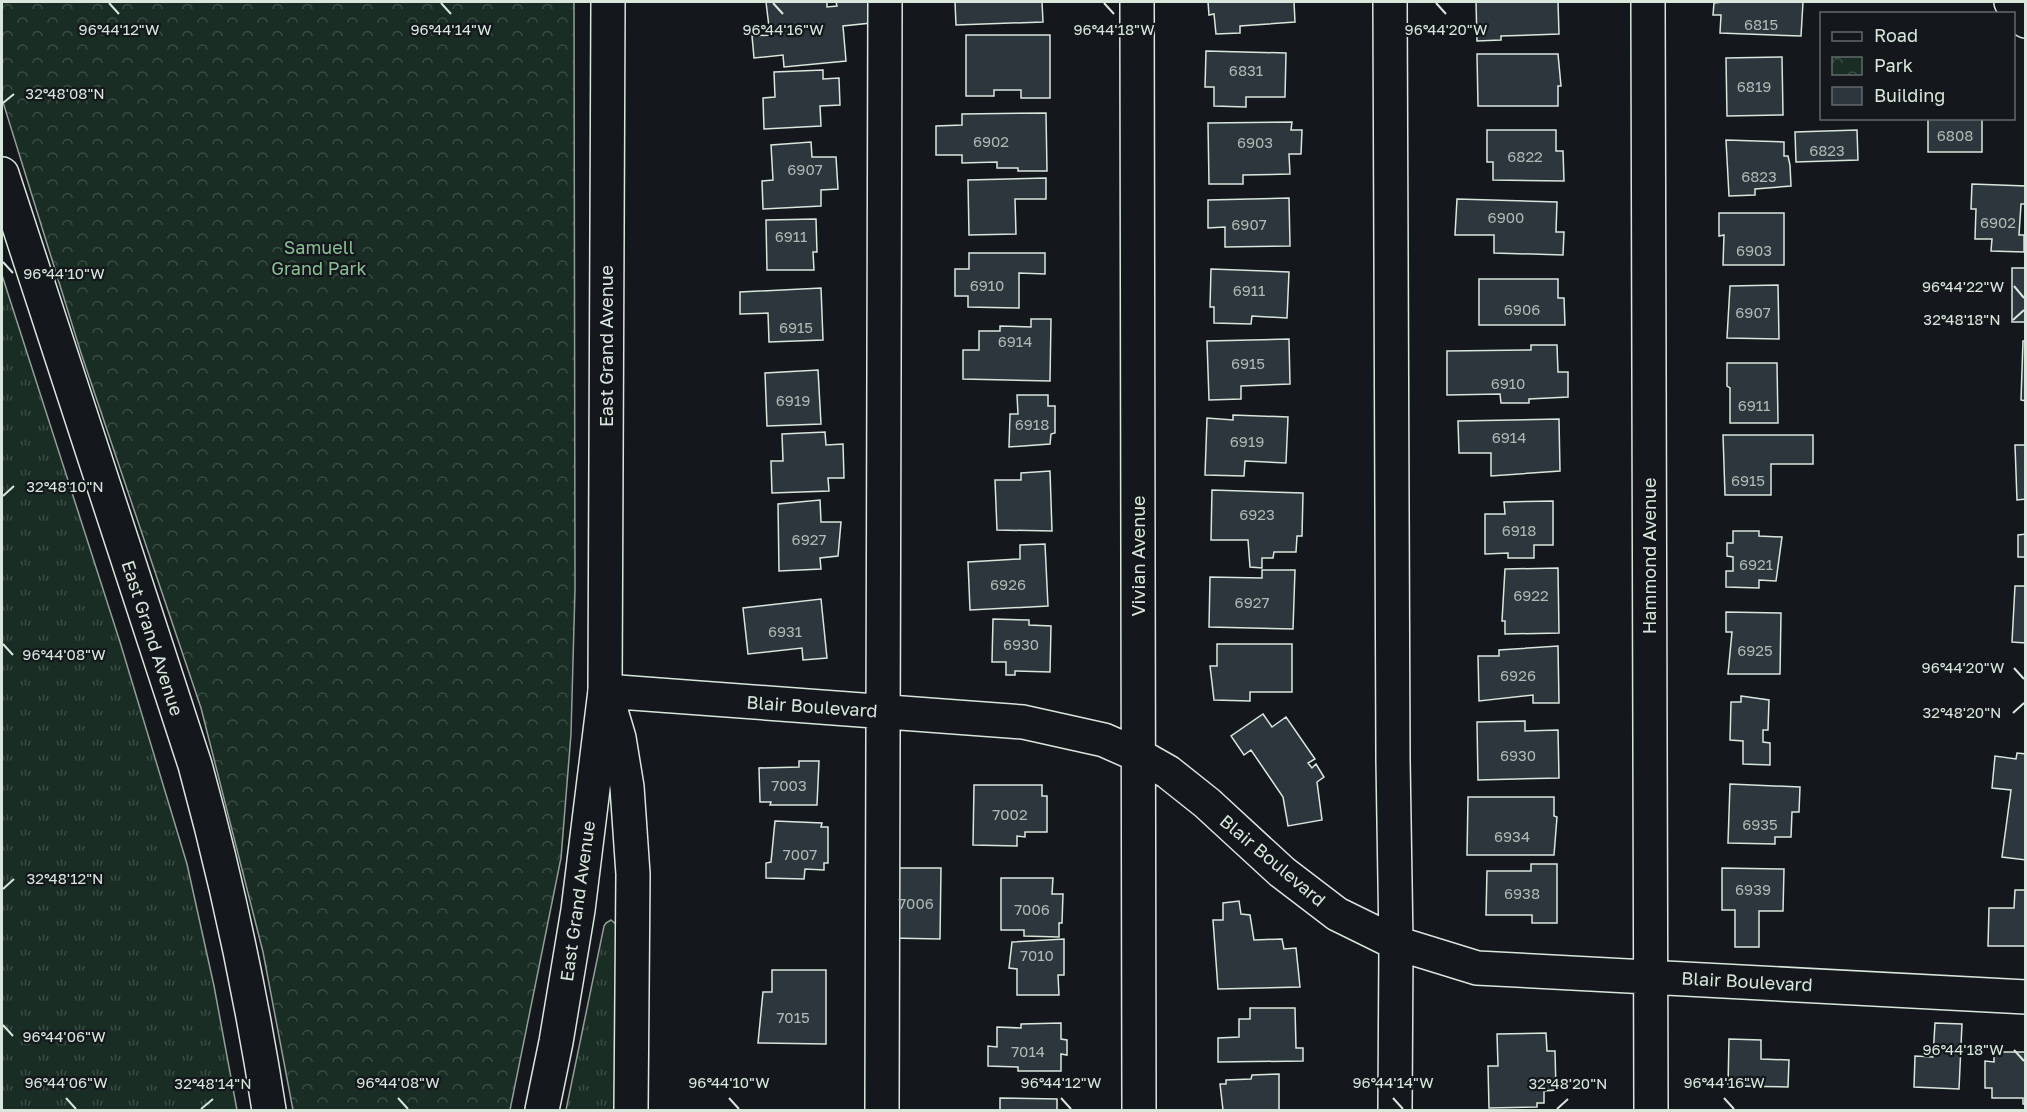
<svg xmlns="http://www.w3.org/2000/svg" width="2027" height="1112" font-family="'Golos Text',sans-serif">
<defs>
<pattern id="grass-tufts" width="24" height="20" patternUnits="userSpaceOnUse" patternTransform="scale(1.5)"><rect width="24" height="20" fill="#1a2d24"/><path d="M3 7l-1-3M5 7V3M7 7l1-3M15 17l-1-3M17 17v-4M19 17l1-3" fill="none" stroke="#3b4b43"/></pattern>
<pattern id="park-crowns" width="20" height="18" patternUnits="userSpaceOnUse" patternTransform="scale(1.5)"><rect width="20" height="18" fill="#1a2d24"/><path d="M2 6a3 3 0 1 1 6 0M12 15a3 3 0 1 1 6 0" fill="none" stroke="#3b4b43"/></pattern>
</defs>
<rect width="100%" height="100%" fill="#14181c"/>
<path fill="url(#grass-tufts)" stroke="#939e99" stroke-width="1.5" d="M2,275L120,642L187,864L214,986L237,1110H2Z
M611,920L617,925L616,1110H566L604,926L606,923Z"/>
<path fill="url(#park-crowns)" stroke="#939e99" stroke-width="1.5" d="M2,2H574L575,589L571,734L561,858L510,1110H293L263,952L201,708L81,353L2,99Z"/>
<path fill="#2c363c" stroke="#d8e6dc" stroke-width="1.5" d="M766,2H827V7L837,6L836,2H869L871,23L843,26L846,61L784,67L783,55L754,58L752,36L770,35Z
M955,2H1042L1043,22L956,25Z
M1208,2H1294L1295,22L1240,26V33L1216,34L1214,14L1209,15Z
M1476,2H1558L1559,34L1501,36V40L1477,41Z
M1723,2H1803L1801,36L1720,33L1721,15H1713L1714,3Z
M966,35H1050V98H1021V90H994V96H966Z
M1206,51L1286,53L1285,97H1246V107L1214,106V87H1205Z
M1477,54H1558L1561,86H1558V106H1478Z
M1782,57L1783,115L1727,116L1726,58Z
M823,70V79L839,78L840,105L820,106L821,126L764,129L763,98L775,97L774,72Z
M1046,113L1047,171H1018V168H997V162L962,163V155H936V126L962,125V114Z
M1928,118H1982V152H1928Z
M1292,122L1291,130H1302L1301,154H1289L1290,174L1243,175V184H1209L1208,123Z
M1487,130H1556V151H1563L1564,181L1493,180V162H1487Z
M1857,130L1858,160L1796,162L1795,132Z
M1726,140L1784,142V156H1788L1790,165L1791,186L1755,189V195L1729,196Z
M811,142L812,157H836L838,189L821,190V206L763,209L762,181L773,180L771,145Z
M1046,178V199H1015L1016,234L969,235L968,180Z
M1972,184L2026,186V204H2021L2019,235H2024V252L1991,251L1992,239H1975L1976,209H1971Z
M1289,198L1290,246L1225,247V227L1208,228V200Z
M1457,199L1557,202L1556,232H1564L1563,255L1494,253V235H1455Z
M1719,213H1784V265H1723L1724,235L1719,236Z
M816,219L817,252H813L814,270H767L766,220Z
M969,253H1045V274L1019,273V308L968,307V296H955V269H969Z
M2012,268H2026V322H2012Z
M1211,269L1289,272L1287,318L1252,316L1251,324L1214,323V307H1210Z
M1479,279H1558V298H1564L1565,325H1479Z
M1778,285L1779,339L1727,338L1730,286Z
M821,288L823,340L769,342L768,313L740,314V292Z
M1031,319H1051L1050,381L963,379V350H979V331H1000V326L1031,327Z
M1289,339L1290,384L1241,386V399L1209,400L1207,341Z
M2023,341H2026V401L2021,400Z
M1531,345H1557L1558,372H1568V397L1529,399V403H1501L1500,394L1447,395V351L1531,350Z
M1727,363H1777L1778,423H1730V388L1727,386Z
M818,370L821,424L767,426L765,373Z
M1017,395H1048V406H1055V433L1051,434L1050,444L1009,447L1010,414H1018Z
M1233,415L1288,417L1286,463L1245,461L1244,476L1205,475L1207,418L1233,420Z
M1559,419L1560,471L1491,476V453H1459L1458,421Z
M825,432L826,445L843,444L844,478H828L829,491L772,493L771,461H783L782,434Z
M1723,435H1813V464H1771V495H1725Z
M2015,445H2026V499L2017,500Z
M1050,471L1052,531L997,530L995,480H1021V473Z
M1212,490L1303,493L1302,536H1297L1296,552H1274L1273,558H1262V568L1250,567L1248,540H1211Z
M820,500L821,522H841L838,556L820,558L821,569L779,571L778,504Z
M1553,501V545H1534V558H1508V553L1485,554V514H1505L1504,502Z
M1733,531H1759V536L1782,537L1776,581L1759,580V588L1726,587V571H1733V557L1727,556V543H1733Z
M2026,534V557H2018V535Z
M1045,544L1048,606L970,610L968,562L1020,559V545Z
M1558,568L1559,633L1505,634V621H1502L1505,569Z
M1262,570H1295L1293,629L1209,627L1210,577L1262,578Z
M2015,586H2026V643L2012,642Z
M821,599L827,658L803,660L802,648L748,654L743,608Z
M1726,612L1781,613L1780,674H1728L1732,632H1726Z
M993,619L1029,620V625L1051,626L1050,672L1015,671V675H1006V662H992Z
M1217,644H1292V692H1250V701L1214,700L1210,666H1217Z
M1558,646L1559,703H1533V695L1479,701L1478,656H1499V650Z
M1741,696L1769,700L1768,730H1763V742L1770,743V765L1743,764V741L1730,740L1731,702H1741Z
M1263,714L1272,727L1286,717L1315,759L1308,763L1312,768L1316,764L1324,777L1317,782L1322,820L1288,826L1283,797L1251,750L1244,755L1231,736Z
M1525,721V731L1558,730L1559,778L1478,780L1477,722Z
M2017,753L2026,754V860L2002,857L2011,790L1992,788L1995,756L2016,759Z
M799,761H819L817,805H770L771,802H760L759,768L799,767Z
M1730,784L1800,787L1799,812H1792L1791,837H1775V844L1728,843Z
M974,785H1042V796H1047V832H1025V837L1017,836V846L973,845Z
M1468,797H1554V816L1557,817L1554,855H1467Z
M775,821L822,823L821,827H828V863H824V870L805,869L804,879L766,878V863L771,862Z
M1531,864H1557V923H1532V915H1486L1487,871H1531Z
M892,868H941L940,939L891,938Z
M1722,868L1784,869L1783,911H1759V947H1735V910H1722Z
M1001,878H1053L1052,894H1063L1062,923H1059V937L1024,936V930H1001Z
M2015,890H2026V946H1988L1989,908H2014Z
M1239,901L1241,914L1250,915L1254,940L1282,939L1284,949L1296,948L1300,987L1218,989L1213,920H1223V903Z
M1064,939V975H1058L1059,995H1017V969L1009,968L1012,942Z
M772,970H826V1044L758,1043L763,992H772Z
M1250,1008H1295L1296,1048H1303V1061L1218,1062V1038L1239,1037V1019H1250Z
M1061,1023V1039L1067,1040V1055L1061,1054V1071H1018V1067L988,1066V1046L997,1047V1027L1021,1028V1024Z
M1935,1023L1962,1024L1959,1089L1914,1087L1915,1056L1933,1057Z
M1546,1033L1547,1051H1555L1556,1090L1544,1091V1103H1537V1107L1489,1108L1488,1066H1498L1497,1034Z
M1729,1039L1761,1040V1059L1789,1060L1788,1087L1728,1086Z
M1994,1052H2026V1104H2023V1098H1992V1088H1985V1061L1994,1062Z
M1279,1074V1110H1223L1220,1084H1226V1080L1251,1079L1252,1075Z
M1000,1098L1057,1099V1110H1000Z"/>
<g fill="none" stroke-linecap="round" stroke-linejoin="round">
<g stroke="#d8e6dc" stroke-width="36">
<path id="minor" d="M1137,2L1139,1110
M1390,2L1393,760L1396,943L1395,1110
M1648,2L1651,1110
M2011,2L2026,21
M631,1110L633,874L627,787L619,738L605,691L1023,722L1104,740L1138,755L1168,772L1207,803L1282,872L1337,914L1396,943L1477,968L2026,997
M882,1110L885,2"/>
</g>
<g stroke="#d8e6dc" stroke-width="36">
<path id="major" d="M2,174L195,765C226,878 251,994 269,1110
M542,1110L556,1042L578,910L605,691L608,2"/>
</g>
<use href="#minor" stroke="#14181c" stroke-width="33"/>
<use href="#major" stroke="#14181c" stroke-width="33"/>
</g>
<path fill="none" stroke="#d8e6dc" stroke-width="2" d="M109,3L119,14M441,3L451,14M773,3L783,14M1104,3L1114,14M1436,3L1446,14M3,103L14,94M3,262L13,273M2014,286L2024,298M2013,320L2024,310M3,496L14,486M3,644L13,655M2014,668L2024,679M2013,713L2024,703M3,889L14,879M3,1025L13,1036M2014,1050L2024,1061M66,1098L76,1109M398,1098L408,1109M729,1098L739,1109M1061,1098L1071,1109M1393,1098L1403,1109M1724,1098L1734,1109M201,1109L213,1099M1557,1109L1568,1099"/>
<g text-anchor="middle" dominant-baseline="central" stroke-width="4.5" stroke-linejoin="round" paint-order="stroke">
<g font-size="15" fill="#adbab4">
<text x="1761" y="24">6815</text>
<text x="1246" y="70">6831</text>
<text x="1754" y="86">6819</text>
<text x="1955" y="135">6808</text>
<text x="991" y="141">6902</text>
<text x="1255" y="142">6903</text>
<text x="1827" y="150">6823</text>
<text x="1525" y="156">6822</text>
<text x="805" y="169">6907</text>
<text x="1759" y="176">6823</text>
<text x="1506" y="217">6900</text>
<text x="1998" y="222">6902</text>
<text x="1249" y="224">6907</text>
<text x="791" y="236">6911</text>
<text x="1754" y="250">6903</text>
<text x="987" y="285">6910</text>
<text x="1249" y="290">6911</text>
<text x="1522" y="309">6906</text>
<text x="1753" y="312">6907</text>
<text x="796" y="327">6915</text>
<text x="1015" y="341">6914</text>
<text x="1248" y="363">6915</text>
<text x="1508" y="383">6910</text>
<text x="793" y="400">6919</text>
<text x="1754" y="405">6911</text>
<text x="1032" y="424">6918</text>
<text x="1509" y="437">6914</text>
<text x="1247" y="441">6919</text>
<text x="1748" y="480">6915</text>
<text x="1257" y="514">6923</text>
<text x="1519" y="530">6918</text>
<text x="809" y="539">6927</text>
<text x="1756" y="564">6921</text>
<text x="1008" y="584">6926</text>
<text x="1531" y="595">6922</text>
<text x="1252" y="602">6927</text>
<text x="785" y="631">6931</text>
<text x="1021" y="644">6930</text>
<text x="1755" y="650">6925</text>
<text x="1518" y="675">6926</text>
<text x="1518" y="755">6930</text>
<text x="789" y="785">7003</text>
<text x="1010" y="814">7002</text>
<text x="1760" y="824">6935</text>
<text x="1512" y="836">6934</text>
<text x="800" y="854">7007</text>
<text x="1753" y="889">6939</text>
<text x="1522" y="893">6938</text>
<text x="916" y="903">7006</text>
<text x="1032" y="909">7006</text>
<text x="1037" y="955">7010</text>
<text x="793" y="1017">7015</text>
<text x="1028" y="1051">7014</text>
</g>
<g font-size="18" fill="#8ac095" stroke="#14181c">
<text x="319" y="247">Samuell<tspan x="319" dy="21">Grand Park</tspan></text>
</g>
<g font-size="18" fill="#d8e6dc" stroke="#14181c">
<text transform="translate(606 346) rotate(-90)">East Grand Avenue</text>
<text transform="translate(1138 556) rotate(-90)">Vivian Avenue</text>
<text transform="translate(1649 556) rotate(-90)">Hammond Avenue</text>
<text transform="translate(153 638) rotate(72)">East Grand Avenue</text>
<text transform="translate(812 706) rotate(4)">Blair Boulevard</text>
<text transform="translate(1273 860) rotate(40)">Blair Boulevard</text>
<text transform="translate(577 901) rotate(-82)">East Grand Avenue</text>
<text transform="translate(1747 981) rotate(3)">Blair Boulevard</text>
</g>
</g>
<g font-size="15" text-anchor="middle" fill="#d8e6dc" stroke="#14181c" stroke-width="4.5" stroke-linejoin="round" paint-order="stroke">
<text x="1446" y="35">96°44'20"W</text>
<text x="119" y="35">96°44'12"W</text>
<text x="451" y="35">96°44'14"W</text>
<text x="783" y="35">96°44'16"W</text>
<text x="1114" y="35">96°44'18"W</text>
<text x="65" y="99">32°48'08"N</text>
<text x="64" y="279">96°44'10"W</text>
<text x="1963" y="292">96°44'22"W</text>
<text x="1962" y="325">32°48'18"N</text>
<text x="65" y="492">32°48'10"N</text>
<text x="64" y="660">96°44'08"W</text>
<text x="1963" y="673">96°44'20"W</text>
<text x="1962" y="718">32°48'20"N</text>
<text x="65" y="884">32°48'12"N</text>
<text x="64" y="1042">96°44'06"W</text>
<text x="1963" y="1055">96°44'18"W</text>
<text x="66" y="1088">96°44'06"W</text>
<text x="398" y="1088">96°44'08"W</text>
<text x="729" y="1088">96°44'10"W</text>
<text x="1061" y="1088">96°44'12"W</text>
<text x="1393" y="1088">96°44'14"W</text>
<text x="1724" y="1088">96°44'16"W</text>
<text x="213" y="1089">32°48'14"N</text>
<text x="1568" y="1089">32°48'20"N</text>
</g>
<rect width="2027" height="1112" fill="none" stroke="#d8e6dc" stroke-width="6"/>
<rect x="1820" y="12" width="195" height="108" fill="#14181c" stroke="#626a69" stroke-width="1.5"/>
<rect x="1832" y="32" width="30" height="9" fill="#14181c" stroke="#626a69" stroke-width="1.5"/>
<text x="1874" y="42" font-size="18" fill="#d8e6dc">Road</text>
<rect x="1832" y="57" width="30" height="18" fill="url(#park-crowns)" stroke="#626a69" stroke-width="1.5"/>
<text x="1874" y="72" font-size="18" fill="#d8e6dc">Park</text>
<rect x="1832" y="87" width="30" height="18" fill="#2c363c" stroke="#626a69" stroke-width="1.5"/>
<text x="1874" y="102" font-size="18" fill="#d8e6dc">Building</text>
</svg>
